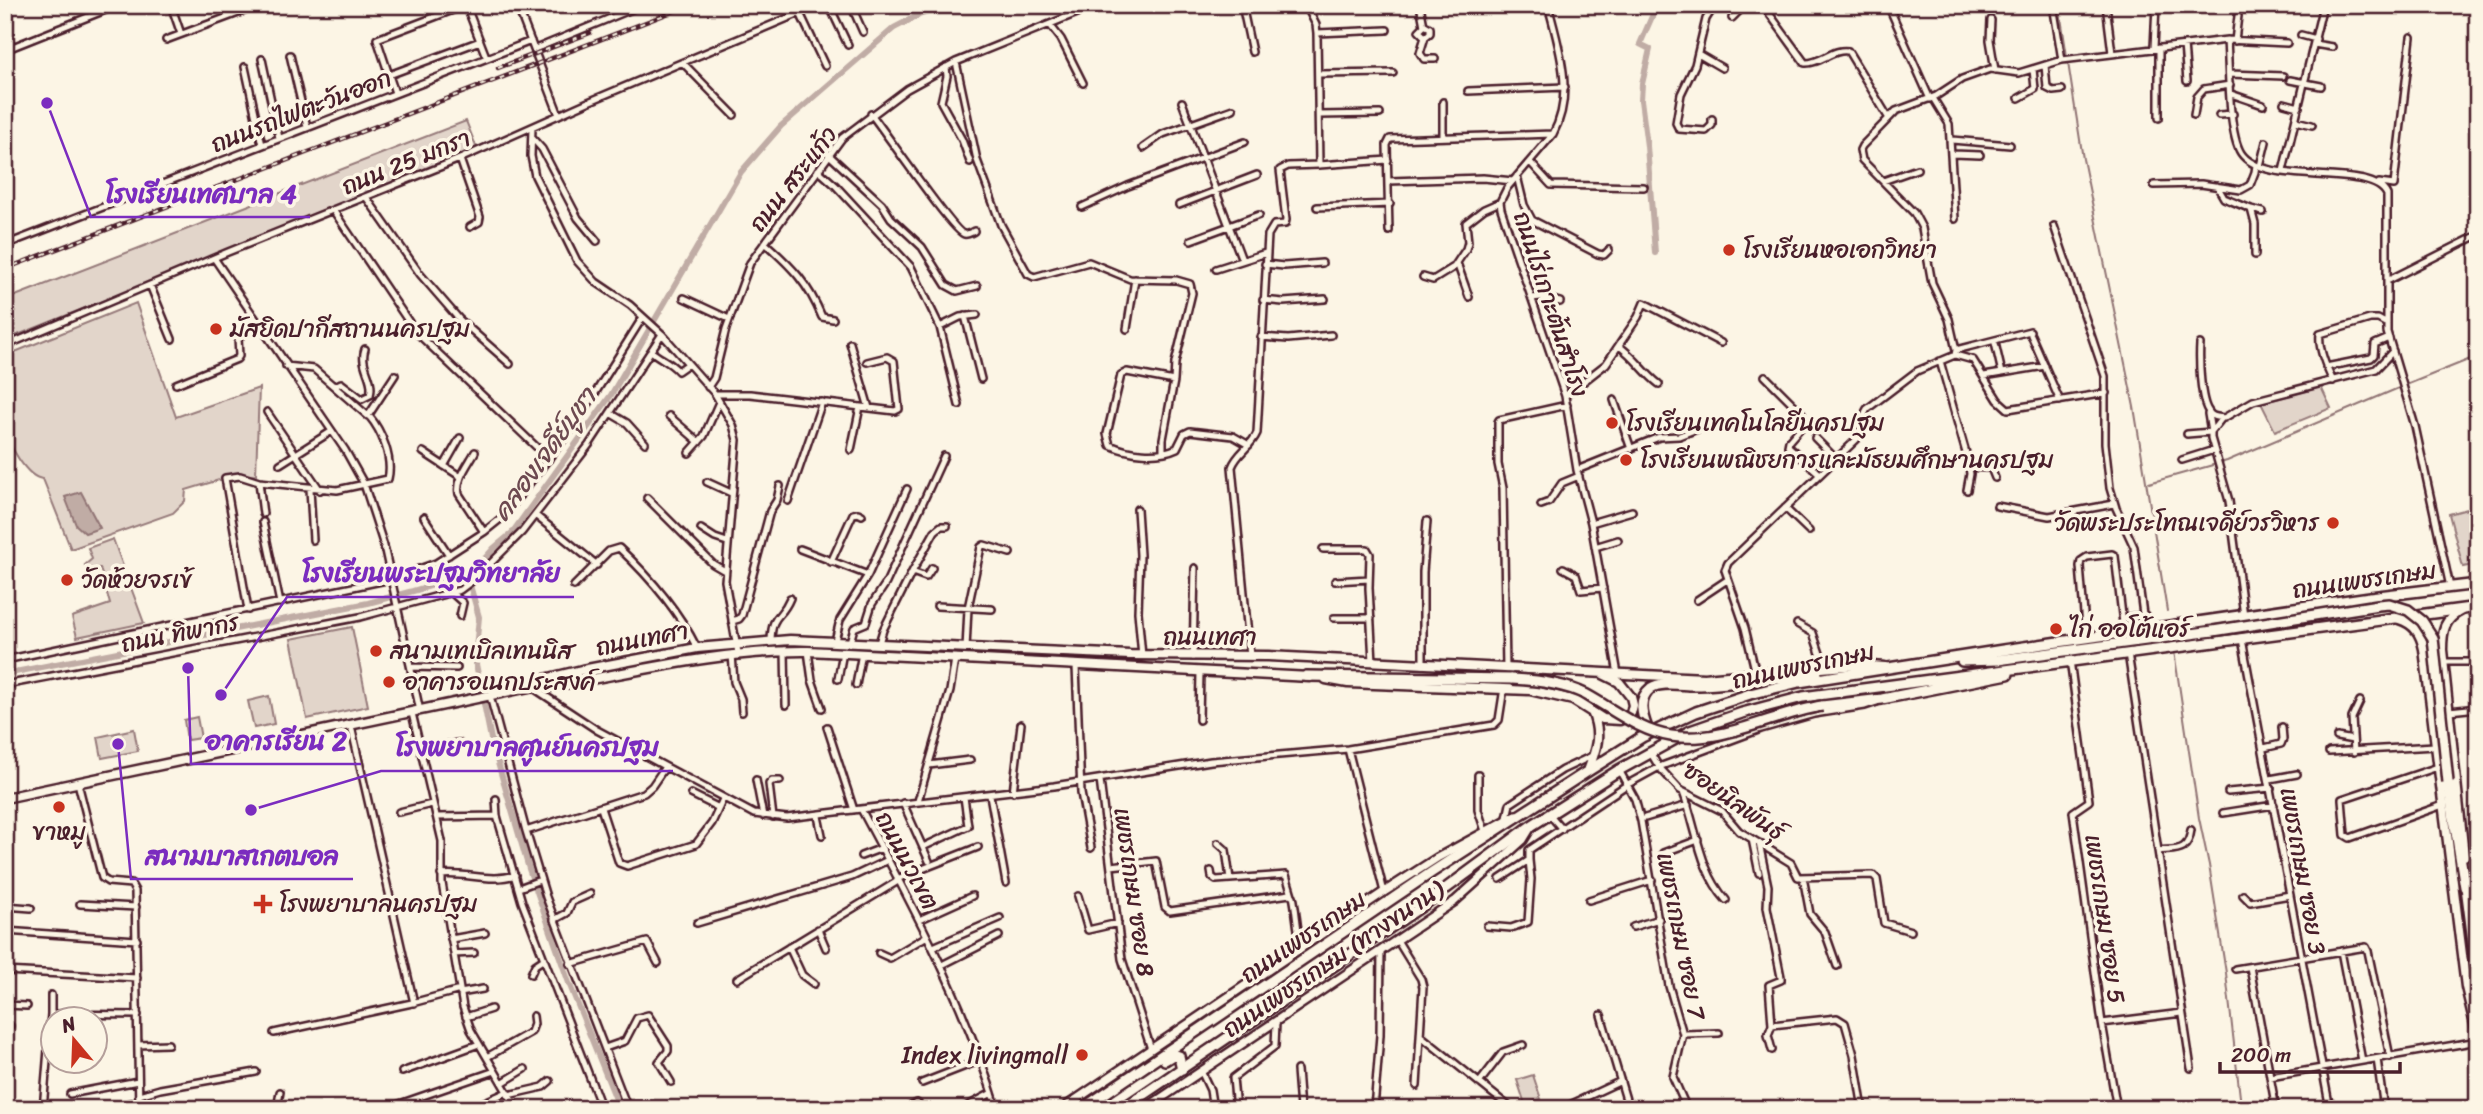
<svg xmlns="http://www.w3.org/2000/svg" width="2483" height="1114" font-family="Sriracha,'Playpen Sans Thai',sans-serif">
<rect width="100%" height="100%" fill="#fcf5e5"/>
<filter id="ink" filterUnits="userSpaceOnUse"><feTurbulence type="fractalNoise" baseFrequency=".0143" numOctaves="2"/><feDisplacementMap in="SourceGraphic" scale="14" xChannelSelector="R" yChannelSelector="G"/><feConvolveMatrix kernelMatrix="1 2 1 2 8 2 1 2 1" color-interpolation-filters="sRGB"/></filter>
<g filter="url(#ink)">
<path fill="#e2d5ca" stroke="#967a7a" stroke-width="2" d="M466,121L478,151L5,340V300Z
M136,303L176,417L259,388L256,475L229,477L186,490L185,501L173,513L71,549L43,479C26,478 8,443 5,429C2,409 5,377 5,356Z
M2321,387L2331,408L2275,431L2261,403Z
M2478,506V564L2463,567L2449,514Z
M113,539L144,623L77,637L72,617L110,604L100,568H89L85,565L92,559L88,548Z
M352,627L368,706L307,719L291,639Z
M269,696L274,724L254,728L248,701Z
M197,717L201,738L187,740L184,720Z
M134,729L138,751L102,758L98,737Z
M1533,1075L1541,1099L1525,1104L1517,1080Z"/>
<path fill="#c0aca5" stroke="#917474" stroke-width="2" d="M81,492L100,528L85,533L76,525L65,497Z"/>
<g fill="none" stroke-linecap="round" stroke-linejoin="round">
<path stroke="#917474" stroke-width="2" d="M2059,5L2083,159L2134,407L2167,611
M2406,385L2478,356
M2149,483L2227,461L2401,387
M2174,651L2199,818L2209,865L2226,973L2240,1097L2243,1109"/>
<path stroke="#c0aca5" stroke-width="6" d="M2475,5L2478,6
M1655,253L1647,146L1641,100L1642,84L1650,49L1640,44L1657,5
M466,571L479,617L475,659L491,739L529,869L569,983L620,1109
M5,674L368,603L413,591L450,580L480,564L494,548L512,533L611,395L741,172L781,126L894,28L919,15L949,5"/>
<g stroke="#4a1f2b" stroke-width="10">
<path id="minor" d="M171,5L181,34
M466,5L485,54
M517,5L559,115
M829,5L848,45
M851,5L863,32
M1242,5L1252,52
M1420,5L1424,26
M1548,5C1559,48 1575,93 1553,134L1507,188L1500,202L1501,209L1565,396L1577,470L1591,523L1618,674
M1763,5L1805,63C1820,64 1834,48 1848,51L1888,117
M1888,5L1930,99
M2053,5L2062,60
M2106,5L2112,53
M2332,5L2342,8
M800,13L825,66
M1732,18L1745,5
M1991,20L1990,40L1995,70
M1050,25L1061,39L1083,83
M1317,33L1387,30
M2301,35L2316,39
M1425,37L1419,31L1425,25L1430,28V33L1425,37L1420,53L1424,59H1435
M166,40L260,5
M2227,40C2229,66 2228,133 2241,153C2265,189 2373,162 2387,195V332L2415,426L2450,587
M2235,41L2238,16
M2314,44L2332,47
M2184,45L2187,81
M2154,48L2156,5
M535,49L642,5
M5,50L118,5
M1698,54L1722,68
M290,55L307,127
M262,59L279,138
M956,62L977,160L1001,225L1028,274L1034,277L1089,262L1130,279L1176,280L1190,284L1192,293L1175,363L1174,381L1163,439V451
M683,63L734,115
M2045,65L2047,88L2053,91L2062,90
M245,67L262,145
M946,67L947,76L941,102L962,140L970,162
M1319,74L1393,73
M2230,74L2283,76
M389,75L480,41
M2290,80L2321,86
M1468,91L1565,87
M395,93L377,39L466,5
M2231,94L2263,105
M1933,98L1949,124L1955,219
M2019,98L2035,89L2033,69
M1182,102L1242,260
M1443,102V137
M2284,103L2299,107
M871,114C884,130 954,233 964,234C967,235 972,232 974,231
M1319,115L1380,114
M2194,115L2197,97L2204,89L2230,85
M2219,115L2233,114
M2159,118V48
M1712,119V125L1706,131L1679,129L1676,123L1681,94L1695,65L1706,19L1715,5
M2296,121L2312,125
M532,128L531,156L535,176L577,261L596,282L630,305L662,334L715,394L733,425L737,440L725,581L738,653
M533,139L542,149L578,218L597,241
M1952,140L2010,145
M1143,148L1163,134L1233,109
M828,154L882,204L891,218L922,247L946,285L957,291L977,286
M1953,154L1980,155
M460,159L480,217L479,222L470,227
M1530,162L1551,185L1644,187
M1319,165L1388,160
M2260,166L2266,142
M818,170L835,185L911,267L940,327L959,405
M2283,171L2323,5
M1517,176L1524,205L1532,220L1598,254L1604,255L1609,250
M1389,181L1483,178L1513,181
M1883,181L1917,169
M2379,183L2394,185L2411,37
M2154,185L2201,184L2241,190L2250,185L2255,172L2256,165
M2217,186L2224,198L2251,209L2255,224V255
M366,197L420,274L459,319L510,364
M1179,205L1257,175
M1082,207L1128,186L1245,142
M1317,207L1390,204
M2251,209L2263,212
M333,210L415,331L549,459
M2054,226L2105,376V443L2110,488L2116,508L2134,547L2145,629
M1389,231L1387,145L1390,139L1553,134
M1191,240L1259,215
M765,243C792,267 808,283 822,317L833,319
M5,245L531,41
M214,258L345,450L364,484L384,546L420,711
M1457,263L1469,297
M1265,264L1284,266L1322,263
M1216,269L1266,253
M1423,277L1433,280L1454,267L1466,249L1468,242L1466,223L1484,209L1500,202
M2387,281L2478,235
M150,285L172,339
M684,298L729,319
M1532,298L1541,297L1560,302
M1263,300L1283,302L1325,299
M965,316L981,379
M940,327L960,317L977,315
M1127,329L1135,279
M2031,335L2060,401
M1261,337L1288,339L1331,335
M850,343L869,408
M1995,343L2002,373
M2200,344C2199,359 2200,401 2209,412C2212,418 2219,417 2224,418L2253,401L2376,369L2393,351
M5,346L228,252L462,158L588,102L819,5
M1619,346C1635,357 1644,373 1659,384
M1956,350L2030,331
M651,351C660,359 669,361 678,371L688,364
M1955,355L1973,360L1998,400L2008,409L2106,393
M1940,361L1968,460L1970,474L1967,490
M286,366L314,369L368,416L395,375
M2326,367L2371,358L2374,355L2375,344L2389,338
M1765,376L1802,413L1803,425L1789,441L1788,446L1820,474
M1984,376L2045,366
M1174,381L1127,372L1121,375L1107,434L1110,445C1129,454 1158,457 1177,448L1184,434L1190,431L1233,436L1249,445
M2333,381C2326,367 2318,349 2320,334L2370,319H2378L2387,324
M176,384L237,359L239,356L238,338L257,324
M335,386L341,383L362,399L370,395C375,378 359,366 365,349
M708,387L714,378L726,329L750,263L842,138L907,89L956,62L1097,5
M715,394H750L895,411L899,409L894,361L887,357L867,362
M1565,396L1606,364L1638,317L1644,303L1721,343
M1614,400L1631,449
M267,412L320,490
M610,413L627,423L645,443
M669,416L699,442
M2222,418L2211,432V438L2229,501L2244,616
M2187,434L2211,432L2208,414
M1815,438L1836,459
M851,450L860,407
M423,452L461,477
M475,452C468,465 456,479 459,494L484,532
M689,453L704,436L719,402
M2182,460L2214,450
M280,464L332,431
M444,466L460,438
M1969,467L1991,468L1995,478
M1577,470L1659,437L1679,436L1697,429
M259,482L263,514
M707,482L731,493
M310,489L313,540
M647,498L713,564L725,571
M788,501L822,402
M1541,505L1549,502L1562,483L1579,476
M1997,506L2049,516L2114,504
M1785,508L1809,531
M1137,509L1140,555L1138,612L1142,656
M535,515L597,565
M424,517L449,555
M263,522L280,603
M1591,523L1632,511
M701,529L715,538L727,542
M1595,547L1618,540
M800,549L868,575
M1323,549H1367L1370,554L1369,588L1373,662
M831,562L853,514L858,513L862,515
M1563,568L1576,575L1581,590L1603,588
M912,572L935,531L941,526H947
M1335,581L1369,579
M574,586L609,551L619,548C650,577 678,610 697,648
M452,593L463,603L460,616
M1697,600L1727,580
M937,606L992,609
M248,610L225,478L240,476L259,482L337,490L388,479C393,459 382,431 369,416
M1334,618H1371
M2123,618L2145,615
M732,621L739,619L742,615L770,511L777,500L780,486
M1797,624L1813,633L1825,668
M2086,638L2080,566L2081,561L2087,557L2112,554L2115,556L2124,632
M2242,639L2330,1109
M771,640C772,612 781,620 790,598
M835,641L840,620L868,575L907,489
M850,642L854,628L866,623L872,604L886,583L944,456
M879,643L883,630L912,572L926,577L932,568
M966,649L968,608L981,547L984,545L1010,553
M785,650L786,705
M808,651L812,680L822,708
M2128,653L2191,1068
M732,654L734,682L741,699L742,712
M1250,656L1232,467C1237,453 1251,447 1257,433L1268,235L1274,225L1285,224L1286,220L1280,170L1288,166L1319,165L1317,33L1316,25L1306,5
M1193,657L1195,568
M5,660L391,579L436,563L484,532L504,516L577,422L643,317
M2070,660L2089,801L2073,812L2102,1023L2117,1109
M2443,662H2478
M1423,665V572L1427,521
M1076,666L1081,793L1091,848
M411,667L457,668
M1506,669L1503,488L1498,464V422L1499,420L1567,405
M1756,674L1745,628L1725,570L1728,563L1857,439C1863,429 1861,418 1867,409L1917,371L1955,355L1956,350L1949,319L1932,283L1922,228L1914,213L1862,160L1860,150L1862,146L1896,111L1936,96L1962,79L1990,69L2019,73L2062,60L2227,40L2287,43
M838,679L843,652
M5,685L360,617L460,590L476,578L522,532L589,445L662,334
M856,685L862,653
M532,687L597,730L754,814L787,818L861,809C913,906 965,1003 997,1109
M490,696L526,831L546,897L628,1109
M5,700L10,717
M2449,711L2478,708
M412,713L442,841V883L463,1007L471,1030L517,1109
M1199,720L1200,672
M5,726V730
M351,726L414,1003
M827,727L854,810
M2337,737L2353,740
M2264,748L2281,744L2283,739L2282,727
M420,749L459,743
M1348,749L1384,892
M1650,752L1659,767L1680,790L1722,811L1739,831L1791,863L1798,877L1873,875L1877,879L1884,923L1911,931
M2329,752L2435,746
M2354,752L2352,718L2360,701
M929,765L970,760
M2438,767L2342,799L2345,835L2350,838L2443,805
M1619,770L1635,799L1641,821L1669,986L1683,1034L1673,1077L1687,1109
M1478,775V810L1485,831
M2270,779L2297,774
M756,780L763,816
M1100,780L1122,959L1151,1049
M78,783L102,878L108,882L131,884L135,891L139,1109
M1013,792L1021,724
M1683,792C1697,828 1699,870 1726,900
M2228,792L2271,788
M691,794L719,808
M990,795L1006,883
M496,799L497,816L522,902L602,1109
M918,801L950,691L955,659
M903,803L929,861
M601,808L619,863L627,866L696,844L712,823L723,799
M861,809L1054,786L1211,761L1348,749L1494,725L1499,720L1504,688
M399,812L432,804
M2223,813L2274,805
M1550,815L1562,829
M818,816L822,835
M437,817L497,816
M773,817L769,784L772,781H780
M1507,818L1510,804L1562,770L1594,755
M1645,818L1688,805
M526,831L644,793L652,786L665,767
M1752,839L1759,873
M1218,843L1226,850L1230,879L1286,875L1292,895
M1759,843L1768,886L1767,907L1781,977V980L1769,985L1772,1025L1768,1035L1772,1050
M923,847L968,826L964,797
M2159,851C2178,849 2188,852 2191,830
M1663,853L1698,840
M861,856L882,848
M1111,866L1156,861L1165,907L1170,911L1290,894L1293,896C1297,913 1296,930 1302,946
M1211,871L1212,877L1216,880L1230,879
M441,875C466,872 490,883 515,875
M1803,877L1810,914L1825,932L1837,966
M897,879L978,847
M1500,879L1529,860V850L1628,784L1659,767L1761,729L1814,714L1865,706L1877,702
M519,888L540,880
M2243,895L2250,902L2290,895
M1078,896L1088,930L1118,923
M2466,896L2478,895
M1589,900L1652,880
M80,904L136,907
M5,906L31,908
M554,920L567,913L572,902L590,894
M919,920L972,896
M697,923L852,877L888,860
M1487,926L1511,928L1528,922L1531,879L1529,860
M1633,927L1659,919
M818,929L826,948
M5,931L137,940
M451,939L485,933
M1397,940L1421,979L1423,987L1417,1086
M789,947L802,975L814,984
M933,947L1000,918
M2341,951L2362,1061
M879,953L890,958L927,936
M454,954L474,953
M570,964L647,942L658,963
M942,965L999,936
M2250,967L2276,1109
M2235,969L2366,947L2368,951L2390,1057
M5,971L137,978
M531,974L535,965L544,959
M737,979L898,881
M460,993L483,989
M5,1005L27,1006
M51,1014V995
M1601,1015L1627,1103
M466,1017L491,1009
M2102,1023L2182,1013
M1772,1025L1837,1018L1845,1023L1854,1055L1862,1103L1860,1109
M5,1026H10
M274,1033L412,1003L460,990
M1683,1034L1719,1033
M1421,1036L1512,1109
M138,1045L168,1044
M605,1048L625,1041L637,1018L648,1015L668,1046V1051L659,1062L671,1082
M487,1057L531,1032L534,1024L533,1016
M2377,1059L2384,1109
M1297,1070L1300,1109
M1201,1071L1210,1090L1213,1109
M402,1072L479,1044
M2270,1077L2478,1041
M502,1083L525,1069
M922,1083L981,1060
M1479,1083L1503,1052L1523,1045
M70,1094L138,1081
M139,1095L160,1089L256,1072
M508,1095L543,1087L550,1081
M43,1109L51,1014L138,1015
M105,1109L139,1101
M277,1109L280,1092
M385,1109L495,1071
M469,1109L507,1092
M905,1109L917,1103L923,1109
M962,1109L992,1093
M1236,1109L1233,1078L1275,1046L1276,1022
M1374,1109L1380,1035L1381,951
M1561,1109L1621,1081"/>
</g>
<g stroke="#4a1f2b" stroke-width="12">
<path id="secondary" d="M1062,1109L1384,892L1437,858L1516,815
M1145,1109L1455,901L1523,840L1531,827"/>
</g>
<g stroke="#4a1f2b" stroke-width="13">
<path id="primary" d="M2462,610C2444,619 2442,630 2442,650L2464,856
M2399,619C2415,624 2421,634 2424,649L2466,987L2478,1037
M1326,679L1348,683L1530,690L1573,700L1603,719L1620,720L1631,713L1633,705L1631,697L1619,682L1603,674
M534,686L541,680L582,670L697,648L790,640L1130,655L1268,656L1704,678L1857,665L1885,667
M1588,771C1596,750 1602,735 1592,712
M5,798L534,686L542,688C631,673 717,650 808,651L1310,677
M2465,883L2478,984"/>
</g>
<g stroke="#4a1f2b" stroke-width="14">
<path id="trunk" d="M1962,661L1998,660L2213,631
M1306,676L1512,679
M1822,706L1882,699L2008,674
M1647,728C1642,715 1637,699 1651,688C1661,681 1681,685 1693,685C1735,685 1776,676 1817,674
M2448,782L2465,887
M1165,1060L1173,1055L1179,1056L1182,1069
M1082,1109L1432,872L1588,771L1642,737L1696,712L1750,694L1799,682L2003,650L2370,597L2478,584
M1122,1109L1422,906L1531,826L1619,770L1690,731L1742,713L1803,697L2478,607"/>
</g>
<use href="#minor" stroke="#fcf5e5" stroke-width="5"/>
<use href="#secondary" stroke="#fcf5e5" stroke-width="7"/>
<use href="#primary" stroke="#fcf5e5" stroke-width="8"/>
<use href="#trunk" stroke="#fcf5e5" stroke-width="9"/>
<g stroke="#4a1f2b" stroke-width="4.5">
<path id="rail" d="M498,68L590,33
M5,269L690,5"/>
</g>
<use href="#rail" stroke="#fcf5e5" stroke-width="2" stroke-dasharray="5" stroke-linecap="butt"/>
<g stroke="#4a1f2b" stroke-width="14" stroke-linecap="butt">
<path id="trunk-bridge" d="M2213,631L2378,605L2389,604L2408,610L2422,621L2433,638L2448,782
M1512,679C1537,680 1562,683 1585,694C1613,709 1639,731 1671,736C1724,744 1772,714 1822,706"/>
</g>
<use href="#trunk-bridge" stroke="#fcf5e5" stroke-width="9"/>
</g>
</g>
<g fill="#c8321e" stroke="#fcf5e5" stroke-width="2.5">
<circle cx="1729" cy="250" r="7"/>
<circle cx="216" cy="329" r="7"/>
<circle cx="1612" cy="423" r="7"/>
<circle cx="1626" cy="460" r="7"/>
<circle cx="2333" cy="523" r="7"/>
<circle cx="67" cy="580" r="7"/>
<circle cx="2056" cy="629" r="7"/>
<circle cx="376" cy="651" r="7"/>
<circle cx="389" cy="682" r="7"/>
<circle cx="59" cy="807" r="7"/>
<path d="M259.5 893.5h7v7h7v7h-7v7h-7v-7h-7v-7h7z"/>
<circle cx="1082" cy="1055" r="7"/>
</g>
<g text-anchor="middle" dominant-baseline="central" stroke-width="7" stroke-linejoin="round" paint-order="stroke">
<g font-size="24" fill="#4a1f2b" stroke="#fcf5e5">
<text transform="translate(301 111) rotate(-21)">ถนนรถไฟตะวันออก</text>
<text transform="translate(406 162) rotate(-22)">ถนน 25 มกรา</text>
<text transform="translate(793 179) rotate(-52)">ถนน สระแก้ว</text>
<text transform="translate(1551 304) rotate(72)">ถนนไร่เกาะต้นสำโรง</text>
<text transform="translate(2364 580) rotate(-8)">ถนนเพชรเกษม</text>
<text transform="translate(180 633) rotate(-11)">ถนน ทิพากร</text>
<text x="1210" y="637">ถนนเทศา</text>
<text transform="translate(642 639) rotate(-11)">ถนนเทศา</text>
<text transform="translate(1803 666) rotate(-12)">ถนนเพชรเกษม</text>
<text transform="translate(1734 801) rotate(35)">ซอยนิลพันธุ์</text>
<text transform="translate(907 860) rotate(62)">ถนนนวเขต</text>
<text transform="translate(2303 871) rotate(80)">เพชรเกษม ซอย 3</text>
<text transform="translate(1134 892) rotate(82)">เพชรเกษม ซอย 8</text>
<text transform="translate(2105 919) rotate(82)">เพชรเกษม ซอย 5</text>
<text transform="translate(1681 936) rotate(79)">เพชรเกษม ซอย 7</text>
<text transform="translate(1303 937) rotate(-34)">ถนนเพชรเกษม</text>
<text transform="translate(1333 959) rotate(-34)">ถนนเพชรเกษม (ทางขนาน)</text>
</g>
<g font-size="24" fill="#4a1f2b" stroke="#fcf5e5" text-anchor="start">
<text x="1743" y="250">โรงเรียนหอเอกวิทยา</text>
<text x="230" y="329">มัสยิดปากีสถานนครปฐม</text>
<text x="1626" y="423">โรงเรียนเทคโนโลยีนครปฐม</text>
<text x="1640" y="460">โรงเรียนพณิชยการและมัธยมศึกษานครปฐม</text>
<text x="2319" y="523" text-anchor="end">วัดพระประโทณเจดีย์วรวิหาร</text>
<text x="81" y="580">วัดห้วยจรเข้</text>
<text x="2070" y="629">ไก่ ออโต้แอร์</text>
<text x="390" y="651">สนามเทเบิลเทนนิส</text>
<text x="403" y="682">อาคารอเนกประสงค์</text>
<text x="59" y="832" text-anchor="middle">ขาหมู</text>
<text x="279" y="904">โรงพยาบาลนครปฐม</text>
<text x="1068" y="1055" text-anchor="end">Index livingmall</text>
</g>
<g font-size="26" font-style="italic" fill="#6d4950" stroke="#fcf5e5">
<text transform="translate(544 454) rotate(-54)">คลองเจดีย์บูชา</text>
</g>
</g>
<path fill="none" stroke="#7b2cbf" stroke-width="2.5" d="M47 103L91 217H310M221 695L287 597H574M188 668L191 764H361M251 810L381 771H673M118 744L131 879H353"/>
<g fill="#7b2cbf" stroke="#fcf5e5" stroke-width="2.5">
<circle cx="47" cy="103" r="7"/>
<circle cx="221" cy="695" r="7"/>
<circle cx="188" cy="668" r="7"/>
<circle cx="251" cy="810" r="7"/>
<circle cx="118" cy="744" r="7"/>
</g>
<g font-size="26" text-anchor="middle" font-weight="bold" fill="#7b2cbf" stroke="#fcf5e5" stroke-width="7" stroke-linejoin="round" paint-order="stroke">
<text x="201" y="203">โรงเรียนเทศบาล 4</text>
<text x="431" y="582">โรงเรียนพระปฐมวิทยาลัย</text>
<text x="276" y="750">อาคารเรียน 2</text>
<text x="527" y="756">โรงพยาบาลศูนย์นครปฐม</text>
<text x="242" y="865">สนามบาสเกตบอล</text>
</g>
<rect width="2483" height="1114" fill="none" stroke="#fcf5e5" stroke-width="28"/>
<rect x="14" y="14" width="2455" height="1086" fill="none" stroke="#4a1f2b" stroke-width="2.5" filter="url(#ink)"/>
<g transform="translate(74 1040) rotate(341)"><circle r="33" fill="#fcf5e5" stroke="#b59f9b" stroke-width="2"/>
<path d="M0-5L12 26L0 18L-12 26Z" fill="#c8321e"/>
<text y="-10" font-size="19" font-weight="bold" text-anchor="middle" fill="#4a1f2b">N</text>
</g>
<path d="M2220 1062v10h180v-10" fill="none" stroke="#4a1f2b" stroke-width="3.5"/>
<text x="2231" y="1062" font-size="21" fill="#4a1f2b" stroke="#fcf5e5" stroke-width="5" paint-order="stroke">200 m</text>
</svg>
